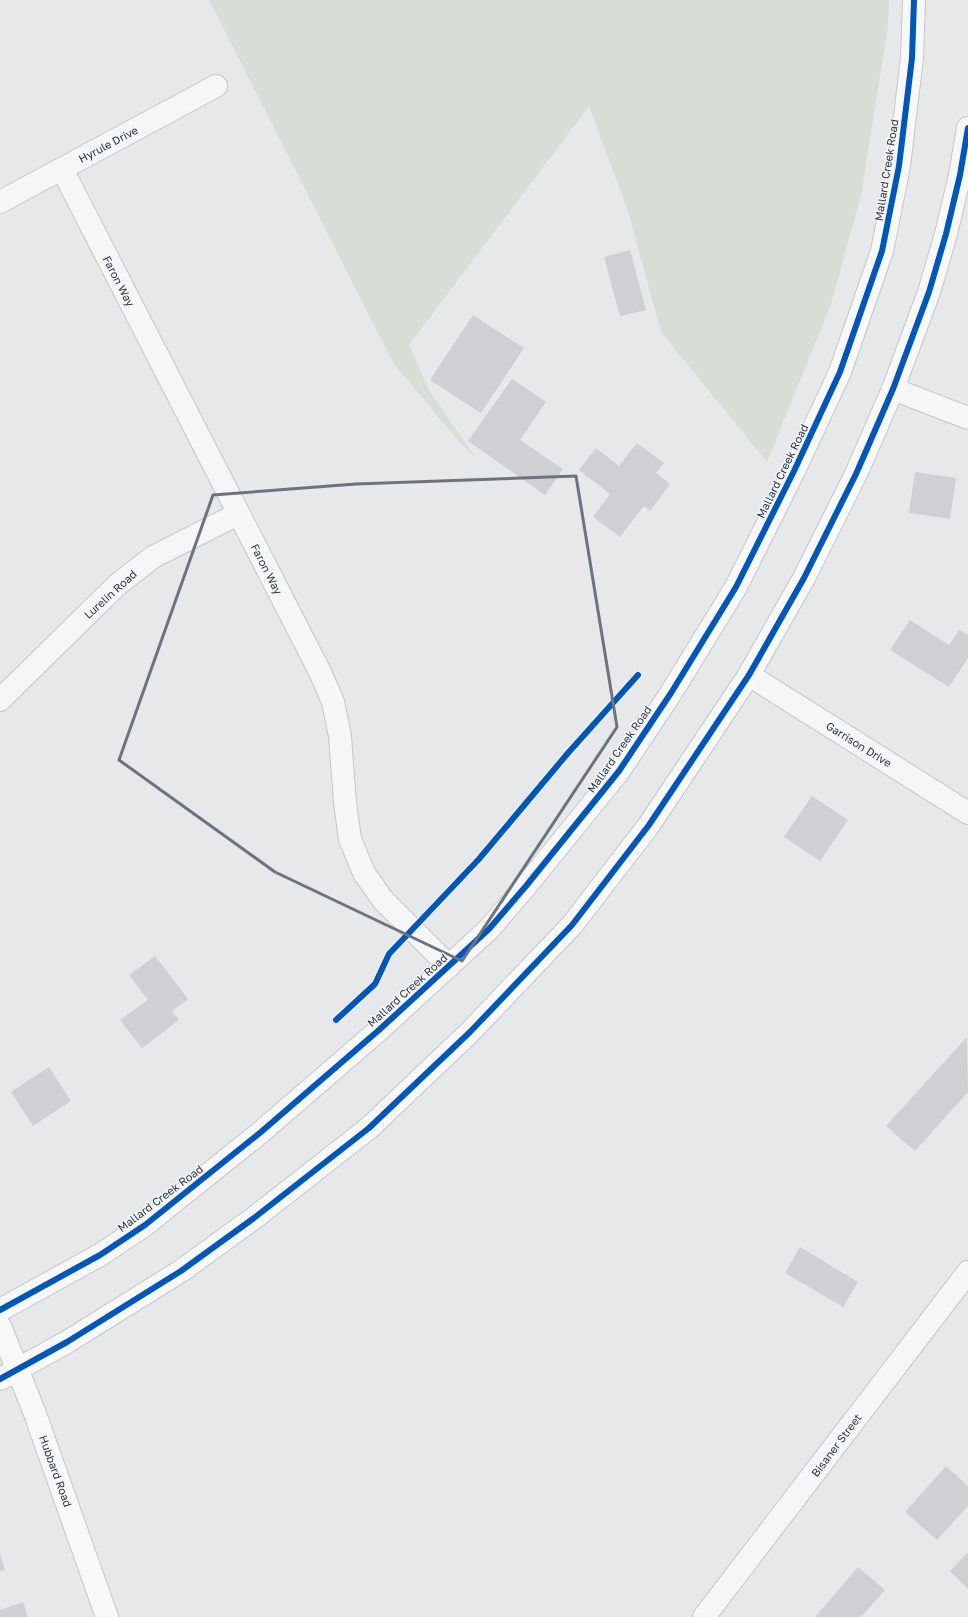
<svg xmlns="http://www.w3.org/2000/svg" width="968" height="1617" font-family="'Golos Text',sans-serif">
<rect width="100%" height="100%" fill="#e6e8ea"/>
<path fill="#d6ded6" d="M209,0H889L888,26L861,195L831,304L767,462L661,332L628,211L589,106L409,345L430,392L477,460L456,438L394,364Z"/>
<path fill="#ced0d3" d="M630,250L646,310L620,316L604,257Z
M473,315L524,348L481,413L430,380Z
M512,379L546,402L520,440L563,469L545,495L468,441Z
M637,443L664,463L656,473L670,484L650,511L644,506L620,537L593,517L610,494L579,470L596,448L619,466Z
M915,472L956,478L950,519L909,513Z
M910,620L949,645L959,630L968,635V658L949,687L890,650Z
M812,796L848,820L820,861L784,837Z
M155,956L188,999L172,1011L179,1020L142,1048L120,1020L148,1000L129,975Z
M967,1037L968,1092L915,1151L886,1126Z
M49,1067L71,1101L33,1126L11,1092Z
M800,1247L858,1282L843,1307L785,1273Z
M946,1466L968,1486V1506L937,1540L905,1512Z
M967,1553L968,1554V1589L950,1571Z
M0,1554L5,1570L0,1571Z
M858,1567L885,1590L861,1617H815Z
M23,1602L28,1617H0V1610Z"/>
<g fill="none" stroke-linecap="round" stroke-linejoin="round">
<g stroke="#c4c6c8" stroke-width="24">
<path id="minor" d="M62,169L320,672L333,702L340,736L345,803L350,839L364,873L383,900L449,966
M0,202L216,86
M893,389L968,418
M749,675L968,813
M0,700L117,585L153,557L238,514
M704,1617L968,1272"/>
</g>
<g stroke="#c4c6c8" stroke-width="24">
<path id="secondary" d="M0,1310L100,1255L145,1225L261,1132L379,1030L489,929L526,886L619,771L671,693L736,587L794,471L840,372L882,251L899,166L912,58L914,0
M0,1326L34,1411L107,1617
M0,1379L67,1342L181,1271L254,1218L369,1128L470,1032L572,925L649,825L749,675L804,578L856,474L893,389L929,292L946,234L960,175L968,128"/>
</g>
<use href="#minor" stroke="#f5f6f7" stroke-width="22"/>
<use href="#secondary" stroke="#f8f8f8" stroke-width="22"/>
<g stroke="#f4f6f9" stroke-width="8">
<path id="cycleway" d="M336,1020L375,984L389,954L479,859L568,753L638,675
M0,1310L100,1255L145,1225L261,1132L379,1030L489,929L526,886L619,771L671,693L736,587L794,471L840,372L882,251L899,166L912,58L914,0
M0,1379L67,1342L181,1271L254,1218L369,1128L470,1032L572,925L649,825L749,675L804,578L856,474L893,389L929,292L946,234L960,175L968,128"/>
</g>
<use href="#cycleway" stroke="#0057b8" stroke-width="6"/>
</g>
<path fill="none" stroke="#6c737f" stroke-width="3" stroke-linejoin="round" d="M576,476L617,727L462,961L275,872L119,760L213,495L356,484Z"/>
<g text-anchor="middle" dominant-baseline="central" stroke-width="3" stroke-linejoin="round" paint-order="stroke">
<g font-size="11" fill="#2b3445" stroke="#f4f6f9">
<text transform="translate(108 144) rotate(-28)">Hyrule Drive</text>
<text transform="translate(886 170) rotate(-81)">Mallard Creek Road</text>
<text transform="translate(119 281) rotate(63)">Faron Way</text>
<text transform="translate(782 471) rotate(-64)">Mallard Creek Road</text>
<text transform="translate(267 569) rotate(63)">Faron Way</text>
<text transform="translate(110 594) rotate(-42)">Lurelin Road</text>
<text transform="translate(859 744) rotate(32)">Garrison Drive</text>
<text transform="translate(619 749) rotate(-55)">Mallard Creek Road</text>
<text transform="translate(407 990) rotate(-42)">Mallard Creek Road</text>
<text transform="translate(160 1198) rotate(-37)">Mallard Creek Road</text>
<text transform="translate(836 1445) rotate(-53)">Bisaner Street</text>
<text transform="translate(56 1471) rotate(70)">Hubbard Road</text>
</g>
</g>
</svg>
